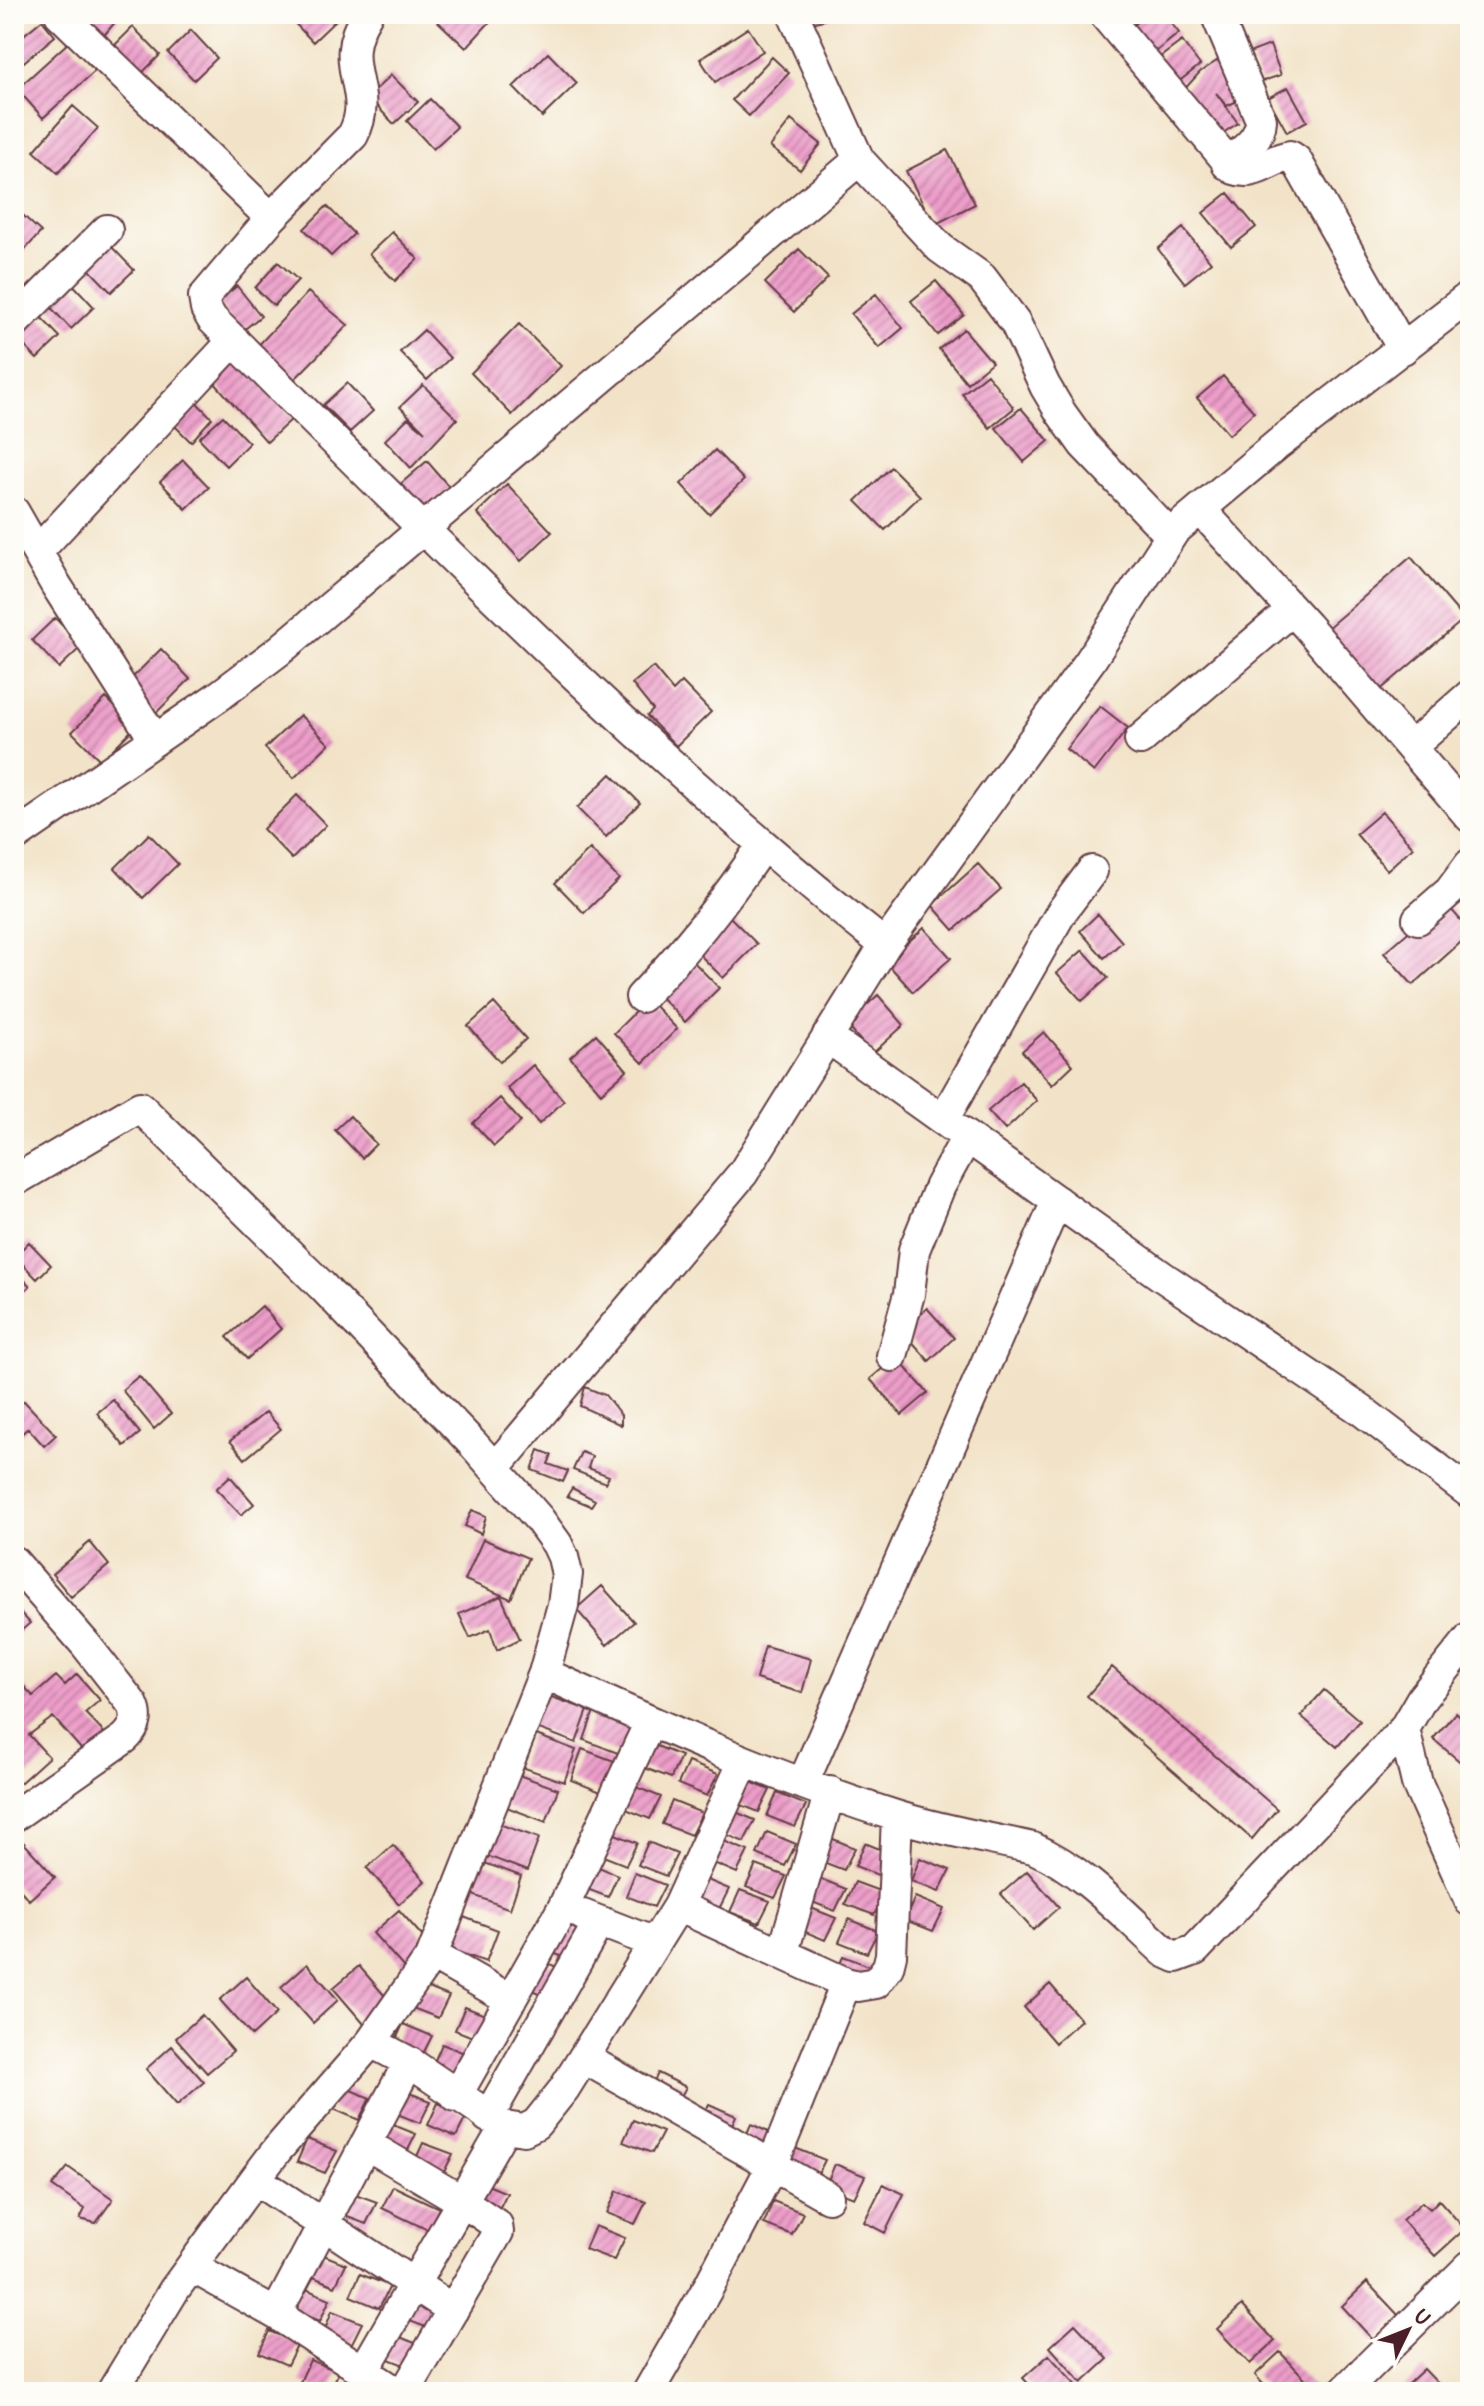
<svg xmlns="http://www.w3.org/2000/svg" width="1484" height="2406" font-family="'Patrick Hand',sans-serif">
<defs>
<pattern id="building-hatch" width="6" height="6" patternUnits="userSpaceOnUse" patternTransform="scale(2)"><rect width="6" height="6" fill="#ec9dc9"/><path d="M-1 1l2-2M0 6l6-6M5 7l2-2" fill="none" stroke="#c17fa3"/></pattern>
</defs>
<rect width="100%" height="100%" fill="#fdfcf7"/>
<filter id="ink" filterUnits="userSpaceOnUse"><feTurbulence type="fractalNoise" baseFrequency=".0125" numOctaves="2"/><feDisplacementMap in="SourceGraphic" scale="16" xChannelSelector="R" yChannelSelector="G"/><feConvolveMatrix kernelMatrix="1 2 1 2 8 2 1 2 1" color-interpolation-filters="sRGB"/></filter>
<filter id="wash" filterUnits="userSpaceOnUse"><feTurbulence type="fractalNoise" baseFrequency=".006" numOctaves="4" result="noise"/><feDisplacementMap in="SourceGraphic" scale="32" xChannelSelector="R" yChannelSelector="G"/><feGaussianBlur stdDeviation="1.8" result="paint"/><feColorMatrix in="noise" values="0 0 0 0 0 0 0 0 0 0 0 0 0 0 0 0 0 1.4 0 .05"/><feComposite in="paint" operator="in"/></filter>
<g filter="url(#wash)">
<rect width="100%" height="100%" fill="#f2e3c8"/>
<g id="blocks">
<path fill="url(#building-hatch)" d="M87,14H122L101,39L81,22Z
M286,14H331L336,20L313,42Z
M430,14H497L466,48Z
M805,14H840L841,15L808,24Z
M1147,14H1164L1179,33L1149,57L1128,29Z
M42,20L55,36L14,70V43Z
M133,27L160,55L137,78L110,50Z
M748,28L763,51L715,82L700,59Z
M191,30L217,58L194,80L168,53Z
M1182,41L1200,65L1173,86L1155,61Z
M69,42L95,71L43,118L17,89Z
M1270,45L1281,75L1260,82L1249,53Z
M548,53L577,83L542,117L513,87Z
M772,57L789,73L749,116L732,100Z
M1223,57L1245,97L1227,106L1216,93L1238,123L1220,135L1181,93L1200,72Z
M391,75L418,102L394,124L368,97Z
M1288,87L1307,121L1287,132L1268,98Z
M430,99L457,127L433,149L407,121Z
M73,106L98,128L58,173L34,151Z
M791,120L821,144L800,170L770,147Z
M947,150L975,204L934,225L906,171Z
M1228,193L1256,227L1231,247L1203,213Z
M327,206L354,234L331,256L304,229Z
M14,207L41,232L14,262Z
M1183,228L1211,262L1185,283L1158,249Z
M392,232L418,259L395,281L369,254Z
M108,243L134,270L111,292L85,265Z
M799,249L828,278L794,312L765,283Z
M278,262L298,280L274,306L255,288Z
M68,279L94,307L71,329L45,301Z
M936,281L964,315L938,335L911,301Z
M237,286L261,316L241,332L217,302Z
M308,292L348,325L289,385L254,350Z
M876,294L903,328L879,348L851,314Z
M33,309L60,337L37,359L14,335Z
M519,324L561,366L512,415L471,373Z
M964,329L992,362L967,383L939,349Z
M424,330L450,358L427,380L400,352Z
M230,351L293,418L267,442L206,373Z
M987,374L1014,408L990,428L962,394Z
M1223,376L1254,412L1229,435L1197,398Z
M347,383L373,411L350,432L323,405Z
M423,385L457,419L411,468L385,440L408,418L425,432L400,407Z
M192,398L212,418L191,442L168,419Z
M1021,408L1049,441L1024,462L996,428Z
M223,416L249,443L226,466L199,438Z
M715,450L744,480L709,514L681,484Z
M183,460L209,487L186,509L160,482Z
M427,461L450,488L420,513L397,487Z
M891,467L920,496L885,530L856,501Z
M507,484L552,532L521,561L477,513Z
M1411,557L1464,619L1379,691L1326,629Z
M55,618L82,646L59,668L32,640Z
M161,649L190,679L156,713L127,683Z
M653,667L673,691L682,682L711,712L676,746L647,716L653,710L632,684Z
M106,698L135,727L101,761L72,732Z
M1100,706L1128,728L1094,772L1066,749Z
M300,715L329,744L294,778L265,748Z
M611,774L640,803L606,837L577,808Z
M297,795L326,825L292,859L263,829Z
M1382,812L1413,847L1387,870L1356,834Z
M149,834L178,864L143,898L115,868Z
M590,849L619,879L584,913L555,883Z
M978,864L1001,889L954,930L932,905Z
M1444,901L1470,931V934L1413,985L1384,953Z
M1098,914L1122,942L1104,958L1080,931Z
M728,915L757,944L723,978L694,949Z
M924,928L951,958L913,992L886,962Z
M1083,950L1108,978L1082,1001L1057,973Z
M690,958L719,988L685,1022L656,992Z
M878,995L904,1025L872,1054L846,1024Z
M648,999L677,1029L643,1063L614,1033Z
M494,1003L526,1039L500,1062L468,1026Z
M1044,1032L1073,1065L1052,1085L1022,1051Z
M596,1034L627,1070L601,1093L570,1057Z
M533,1065L564,1101L539,1124L507,1088Z
M1021,1082L1037,1101L1005,1130L988,1111Z
M500,1098L521,1122L494,1146L473,1123Z
M350,1116L376,1144L362,1158L335,1130Z
M29,1242L51,1265L37,1279L15,1256Z
M14,1269L30,1286L14,1301Z
M262,1306L281,1329L247,1359L227,1337Z
M927,1308L954,1338L929,1361L902,1330Z
M896,1357L928,1393L902,1415L870,1379Z
M139,1376L171,1414L154,1429L122,1390Z
M585,1387L605,1395L621,1415V1425L580,1406Z
M113,1400L140,1433L124,1446L97,1413Z
M24,1401L56,1435L44,1446L28,1428L18,1437L14,1433V1410Z
M266,1412L281,1429L245,1459L230,1441Z
M539,1450L552,1455L548,1464L568,1471L563,1482L532,1470Z
M581,1452L592,1456L588,1468L609,1476L606,1483L573,1470Z
M230,1476L254,1504L241,1515L216,1489Z
M572,1488L595,1500L591,1506L567,1496Z
M472,1510L486,1516L481,1534L465,1526Z
M483,1539L528,1558L511,1599L465,1580Z
M90,1542L109,1565L71,1597L52,1574Z
M602,1586L634,1622L607,1645L576,1609Z
M501,1596L520,1639L497,1650L490,1629L470,1638L459,1614Z
M16,1608L30,1623L14,1637V1610Z
M765,1646L811,1659L802,1693L756,1679Z
M1112,1667L1277,1809L1252,1839L1087,1696Z
M77,1674L100,1700L85,1713L110,1739L89,1758L53,1717L29,1735L49,1757L20,1783L14,1776V1704L19,1700L14,1694V1679L16,1678L33,1696L56,1676L65,1685Z
M1324,1690L1360,1721L1337,1747L1301,1716Z
M543,1694L588,1710L576,1743L531,1726Z
M595,1708L640,1725L628,1757L584,1740Z
M1456,1712L1470,1725V1770L1433,1739Z
M531,1733L576,1750L564,1782L519,1766Z
M652,1744L681,1756L671,1778L642,1767Z
M582,1749L625,1765L613,1797L571,1780Z
M688,1762L718,1774L707,1796L678,1784Z
M513,1773L558,1789L546,1822L501,1805Z
M741,1778L770,1790L759,1812L731,1801Z
M631,1785L661,1797L650,1819L621,1807Z
M777,1793L806,1805L795,1827L767,1816Z
M672,1801L702,1813L691,1835L662,1824Z
M726,1808L755,1820L744,1842L716,1830Z
M493,1822L539,1838L527,1871L482,1854Z
M608,1831L637,1843L626,1865L598,1854Z
M767,1832L796,1844L785,1866L757,1854Z
M826,1836L855,1848L844,1870L815,1859Z
M719,1839L748,1851L737,1873L709,1861Z
M23,1842L55,1877L29,1900L14,1883V1850Z
M648,1842L677,1854L666,1876L638,1865Z
M865,1843L894,1855L883,1877L855,1866Z
M393,1845L425,1881L399,1904L367,1868Z
M920,1858L950,1870L939,1892L911,1881Z
M476,1860L521,1876L510,1909L465,1892Z
M589,1863L618,1875L608,1897L579,1886Z
M756,1865L786,1876L775,1898L746,1887Z
M1027,1871L1059,1907L1033,1930L1001,1894Z
M635,1873L665,1885L654,1907L626,1896Z
M700,1877L729,1889L718,1911L690,1900Z
M816,1877L846,1889L835,1911L807,1900Z
M855,1882L885,1893L874,1915L845,1904Z
M740,1890L770,1901L759,1923L730,1912Z
M915,1897L944,1909L933,1931L905,1920Z
M806,1906L836,1918L825,1940L796,1928Z
M399,1910L431,1946L405,1969L373,1933Z
M453,1913L498,1930L486,1962L441,1946Z
M849,1919L878,1931L867,1953L839,1942Z
M562,1923L585,1933L574,1962L551,1952Z
M843,1956L872,1967L866,1983L837,1973Z
M539,1959L561,1969L551,1998L528,1988Z
M307,1964L338,2000L313,2023L281,1987Z
M359,1966L390,2002L364,2024L333,1988Z
M246,1977L277,2013L252,2036L220,2000Z
M1050,1984L1081,2020L1055,2043L1024,2007Z
M420,1985L449,1996L438,2018L410,2007Z
M465,2007L495,2019L483,2041L455,2030Z
M202,2015L233,2051L207,2073L176,2038Z
M403,2024L432,2036L421,2058L393,2046Z
M442,2044L472,2056L461,2078L432,2067Z
M172,2046L204,2082L177,2105L146,2069Z
M658,2073L686,2087L676,2106L649,2092Z
M341,2086L370,2098L359,2120L331,2108Z
M401,2090L431,2101L420,2123L392,2112Z
M438,2103L467,2115L456,2137L428,2125Z
M709,2104L736,2116L727,2135L700,2122Z
M633,2120L663,2132L652,2153L623,2142Z
M386,2122L416,2134L405,2156L376,2144Z
M751,2124L779,2137L769,2158L742,2145Z
M307,2139L337,2151L325,2173L297,2162Z
M423,2143L453,2154L442,2176L413,2165Z
M795,2148L825,2160L814,2182L785,2171Z
M835,2164L865,2176L854,2198L825,2187Z
M68,2167L113,2199L96,2223L80,2219L85,2209L52,2186Z
M478,2181L507,2193L496,2215L467,2203Z
M883,2184L904,2194L885,2233L864,2222Z
M393,2186L439,2208L428,2230L382,2208Z
M347,2191L377,2202L366,2224L337,2213Z
M617,2191L646,2202L635,2224L607,2213Z
M1439,2200L1465,2229L1435,2256L1402,2220L1422,2202L1430,2209Z
M773,2201L803,2213L792,2235L764,2224Z
M595,2226L625,2238L614,2260L585,2249Z
M316,2252L346,2264L335,2286L306,2274Z
M360,2274L390,2286L379,2308L350,2296Z
M1367,2282L1400,2317L1374,2341L1342,2306Z
M301,2287L330,2299L320,2321L291,2309Z
M417,2297L446,2309L436,2331L407,2320Z
M1242,2305L1275,2341L1250,2364L1217,2329Z
M332,2311L362,2323L351,2345L323,2334Z
M1075,2324L1108,2359L1082,2383L1050,2347Z
M269,2331L298,2343L287,2365L259,2353Z
M395,2335L425,2347L414,2369L386,2358Z
M1280,2352L1313,2387L1307,2392H1270L1255,2375Z
M1049,2355L1081,2390L1078,2392H1036L1023,2378Z
M310,2360L339,2372L329,2392L300,2382Z
M1424,2369L1446,2392H1399Z"/>
</g>
</g>
<g filter="url(#ink)">
<use href="#blocks" fill-opacity="0" stroke="#633c43" stroke-width="2"/>
<g fill="none" stroke-linecap="round" stroke-linejoin="round">
<g stroke="#633c43" stroke-width="34">
<path id="minor" d="M60,14L271,218L204,297L206,309L212,319C429,535 644,755 885,945
M793,14L859,160L940,248L982,278L1015,322L1045,386L1061,413L1084,445L1171,536
M1104,14L1234,169C1256,177 1269,159 1290,156L1296,160L1403,349
M1216,14L1261,120C1260,141 1242,151 1227,164
M271,218L353,135C377,89 333,67 367,14
M14,323L107,230
M1200,509L1307,626L1470,817
M14,512L56,585L155,740
M37,552L234,340
M1140,740L1292,610
M1411,747L1470,695
M14,837L219,696L280,650L859,160
M1418,919L1450,891L1470,864
M641,997C686,950 726,900 762,846
M827,1037L1163,1277L1361,1410L1470,1493
M943,1120L1062,911L1092,871
M14,1181L140,1107L322,1286L473,1444L539,1519L557,1544L563,1557L567,1574L563,1605L544,1673L432,1955L371,2042L277,2150L255,2179L174,2290L112,2392
M892,1356L909,1294L914,1250L940,1186L967,1137
M495,1468L743,1173L885,945L1090,661L1174,531L1278,444L1470,296
M14,1562L86,1645L133,1705C139,1718 135,1728 125,1738L14,1816
M544,1673C659,1726 775,1778 896,1816C940,1830 988,1838 1033,1848C1084,1870 1124,1915 1165,1952L1176,1957L1195,1950L1404,1729L1422,1698L1470,1638
M1404,1729L1417,1783L1470,1901
M803,1783L1057,1201
M678,1906L846,1983L858,1986L876,1983L888,1967L891,1955L897,1817
M583,1915L655,1943
M783,1952L830,1792
M432,1955L511,2000
M371,2042L409,2062L505,2127L524,2130L536,2124L564,2089L678,1906L744,1761
M584,2058L828,2197
M456,2096L563,1908L650,1722
M488,2117L599,1922
M366,2144L462,2201L497,2225L498,2232L405,2392
M255,2179L453,2310
M192,2267L276,2314L396,2392
M276,2314L409,2062
M364,2370L505,2127
M648,2392L709,2286L772,2166L846,1983
M1343,2392L1470,2266"/>
</g>
<use href="#minor" stroke="#fff" stroke-width="30"/>
</g>
</g>
<rect width="1484" height="2406" fill="none" stroke="#fdfcf7" stroke-width="48"/>
<g transform="translate(1408 2330) rotate(47)" stroke="#fdfcf7" stroke-width="6" paint-order="stroke">
<path d="M0-6L14 30L0 20L-14 30Z" fill="#4a1f2b"/>
<text y="-12" font-size="22" font-weight="bold" text-anchor="middle" fill="#4a1f2b">U</text>
</g>
</svg>
